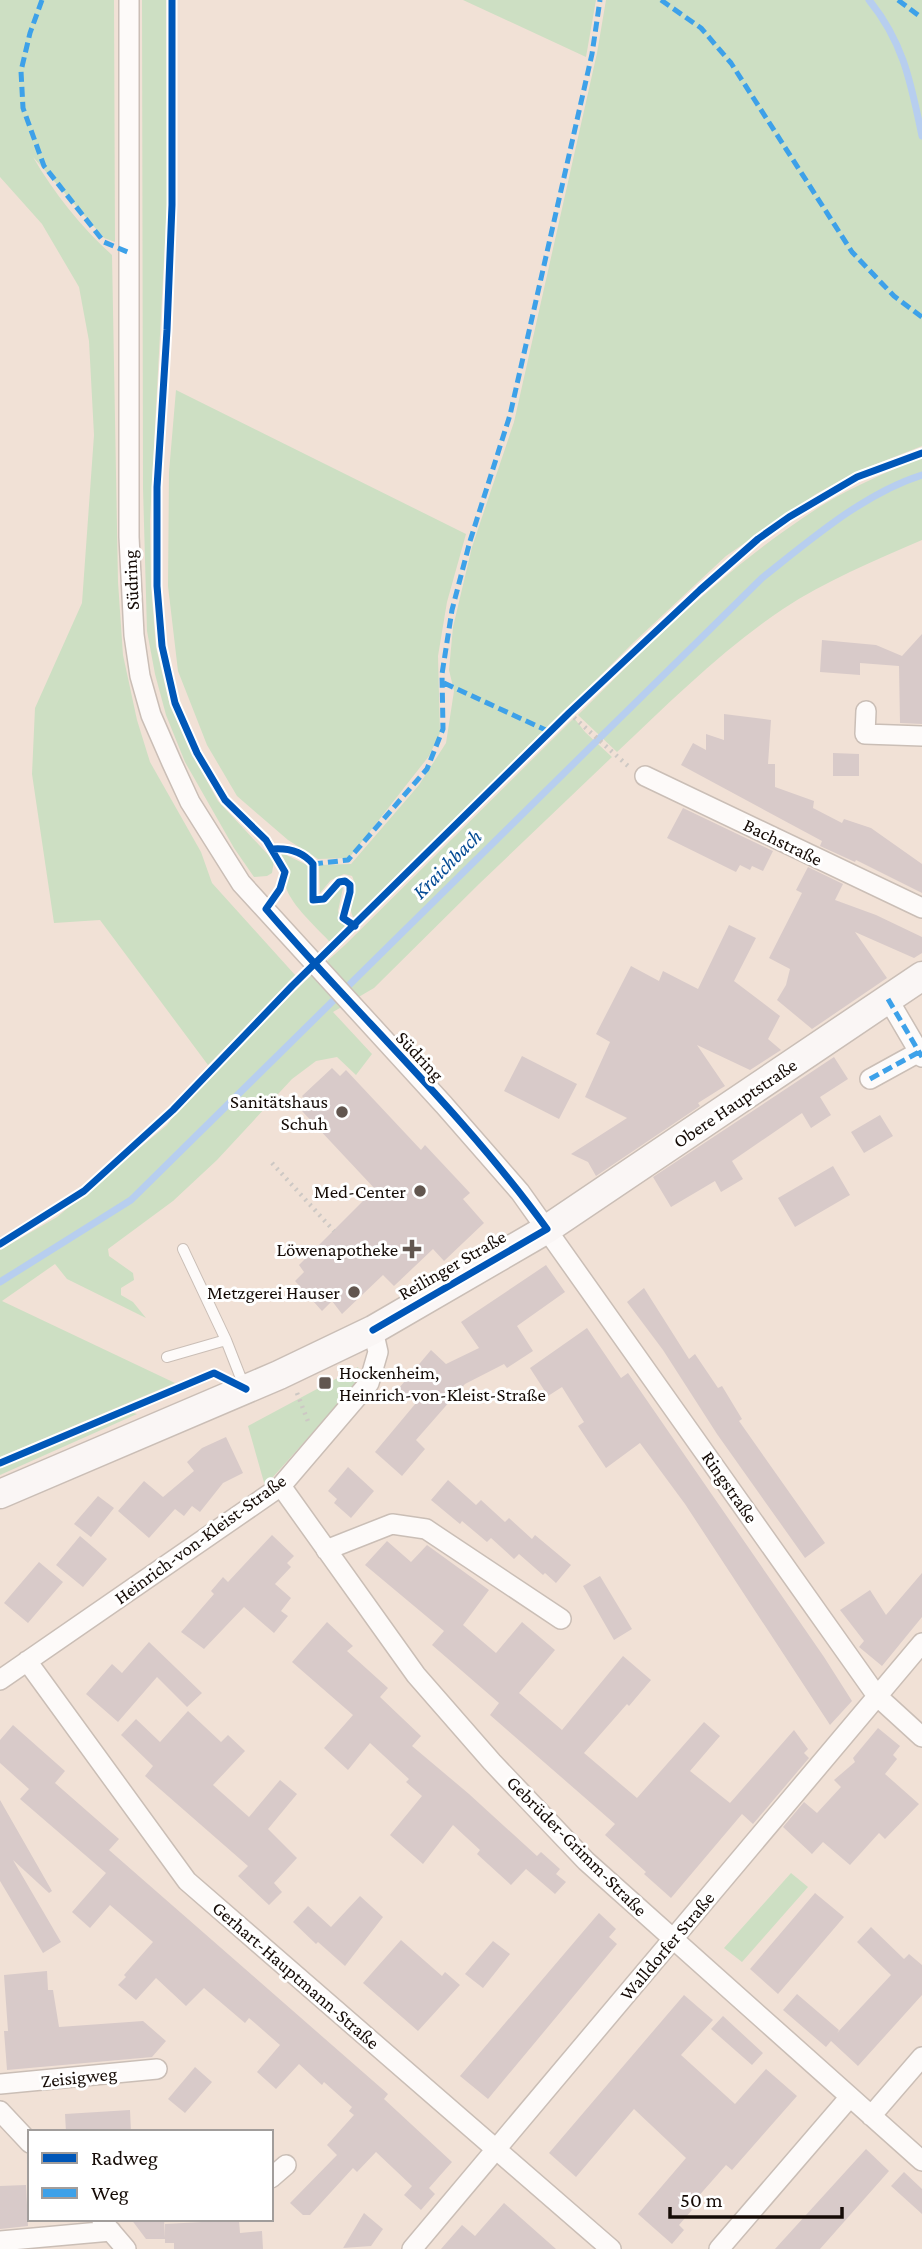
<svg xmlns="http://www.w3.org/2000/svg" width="922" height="2249" font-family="'Crimson Pro',serif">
<rect width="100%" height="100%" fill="#f1e1d6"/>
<path fill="#cddfc3" d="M0,0H114L115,242L104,238L33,157C54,193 81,227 112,255L118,582L123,655L137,720L150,762L201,852L212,883L296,976L208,1065L100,920L54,923L32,774L35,708L82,603L94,435L89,341L79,287L42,224L0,177Z
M142,0H166L167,204L150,520L151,586L156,647L170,706L191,752L218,801L274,861L272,873L267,876L254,877L234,848L185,762L166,715L155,674L147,631L143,488Z
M463,0H596L586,57Z
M606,0H922V446L856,472L816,494L726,556L634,642L387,889L356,918L353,917C346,904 359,890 352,876L344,874L331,880L320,893L319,865L351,864L419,785L446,743L454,691L449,670L453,627L472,547L514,422L597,53Z
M176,390L466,534L447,602L438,656L440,733L429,756L349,858L318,859L288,840L237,796L207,745L178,671L168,586L169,472Z
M922,457V540C876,560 825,581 783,609C723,649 670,702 617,752L578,715C654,639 730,564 821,506C853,486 888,472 922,457Z
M574,718L585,732L612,757L479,884L374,988L333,1012L372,1054L356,1075L337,1057L316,1061L292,1079L217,1160L173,1201L108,1249L109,1256L133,1273L134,1280L121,1288V1295L133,1302L146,1318L67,1279L55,1264L2,1301L175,1383L0,1457V1250L57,1217L167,1125L178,1110L305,981L345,945Z
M278,851L309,866L308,896L311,903L322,904L340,888H343L338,911L345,926L341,934L331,943C319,930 290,904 286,887C282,871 293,867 278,851Z
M358,1367L361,1375L355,1388L340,1402L265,1486L248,1426Z
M130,1412L137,1414L0,1475V1467Z
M791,1873L808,1887L742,1962L724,1948Z"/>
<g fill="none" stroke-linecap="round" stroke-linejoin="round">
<path stroke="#b7ceef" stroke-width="7" d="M869,0C904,43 911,84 922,136
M0,1282L131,1200L762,578C809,541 864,493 922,475"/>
</g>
<path fill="#d8cac9" d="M922,634V724L900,723L899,666L860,663V675L820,672L822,640L876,645L902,656Z
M724,714L771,720L768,764H775V787L814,801L813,808L842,823L844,819L871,828L922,864V893L856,860L855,862L820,846L822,841L681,765L693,743L706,750V734L724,740Z
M833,753L859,754V776H833Z
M683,808L773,851L763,871L752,866L750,870L740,865L736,872L667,838Z
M808,867L843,884L835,900L876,915L922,937V953L914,958L855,932L887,978L812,1029L777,1000L786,985L790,969L769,958L802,893L796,890Z
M729,925L756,938L734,981L780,1016L768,1039L781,1050L750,1070L697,1045L725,1086L698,1103L700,1106L596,1176L588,1162L571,1154L627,1118L585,1097L610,1042L596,1034L631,966L659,981L663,971L698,989Z
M522,1056L577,1084L559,1119L504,1091Z
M834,1057L848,1079L820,1097L831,1115L811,1128L802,1113L732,1161L743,1179L721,1192L715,1181L671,1207L653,1177Z
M332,1068L340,1076L346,1070L421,1150L425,1145L470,1193L463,1199L484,1223L444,1261L433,1249L394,1286L383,1275L342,1314L332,1301L322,1311L295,1281L304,1272L299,1265L375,1189L302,1111L309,1104L302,1096Z
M880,1115L893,1136L864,1153L851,1132Z
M833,1166L850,1195L795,1227L778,1198Z
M546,1265L565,1292L517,1326L533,1351L507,1368L504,1364L465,1384L416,1440L425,1449L402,1476L375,1452L416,1403L399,1388L431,1350L446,1364L479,1348L461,1322Z
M644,1288L689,1359L695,1354L718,1388L722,1386L742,1419L739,1421L825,1543L805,1558L717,1434L663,1350L627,1302Z
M587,1328L621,1378L628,1373L824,1657L852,1701L830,1725L685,1504L640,1443L606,1468L578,1426L584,1422L562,1387L548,1396L530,1368Z
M226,1437L243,1473L223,1483L200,1512L192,1506L184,1516L175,1509L149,1538L118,1511L144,1481L163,1497L194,1471L187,1462L202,1448Z
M348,1467L374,1491L351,1518L334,1503L337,1499L328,1491Z
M448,1480L476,1505L481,1500L505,1522L509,1518L532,1539L535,1535L571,1565L556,1583L545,1573L543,1575L519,1554L514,1559L491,1538L487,1542L462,1521L460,1524L431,1500Z
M98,1496L114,1508L91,1537L74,1524Z
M272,1535L294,1556L287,1563L291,1567L275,1584L291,1598L281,1611L288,1616L274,1633L244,1607L204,1649L181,1632L214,1594L211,1591L223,1577L228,1582Z
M80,1536L107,1559L83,1587L56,1565Z
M387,1541L411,1562L427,1545L489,1590L463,1625L496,1653L522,1622L555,1650L519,1693L562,1730L623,1656L651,1680L629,1706L627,1704L584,1753L637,1798L704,1722L720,1736L690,1771L730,1803L794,1730L808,1749L804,1753L809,1758L753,1824L742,1814L671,1898L644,1874L646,1872L605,1835L615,1824L490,1715L499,1703L432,1645L444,1631L365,1565Z
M39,1562L63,1582L28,1623L4,1603Z
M922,1573V1617L882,1666L859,1647L864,1641L840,1610L870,1590L886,1615Z
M600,1576L632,1629L614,1640L583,1586Z
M327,1622L353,1646L347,1651L388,1688L380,1697L421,1736L412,1746L469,1794L537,1856L541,1852L560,1869L556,1874L566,1882L555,1894L526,1869L511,1885L477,1854L480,1850L453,1825L423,1864L390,1835L422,1796L406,1782L409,1779L370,1743L348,1770L324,1748L353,1715L292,1662Z
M149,1642L202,1693L187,1707L157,1677L118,1722L86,1694L112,1664L122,1673Z
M188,1711L221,1742L228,1735L245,1751L213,1785L249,1817L280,1780L297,1794L268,1829L297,1858L274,1883L282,1892L269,1905L238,1876L248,1866L145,1776L153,1766L121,1735L136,1719L160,1742Z
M13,1725L65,1771L55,1783L119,1839L109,1850L388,2094L384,2099L452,2162L429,2188L435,2194L421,2210L404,2195L412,2186L376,2152L357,2172L353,2168L310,2215H303L290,2203L337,2155L327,2145L354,2115L349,2111L352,2107L324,2082L322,2085L299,2064L276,2089L257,2072L280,2045L249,2018L245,2023L204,1988L186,2006L156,1978L136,2000L118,1985L126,1977L124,1975L153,1942L110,1905L90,1928L72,1912L106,1873L20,1799L29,1789L0,1763V1740Z
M878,1728L900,1746L893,1755L897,1759L885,1774L919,1804L885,1839L879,1833L850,1865L823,1842L812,1854L783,1827L804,1802L817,1813L841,1787L834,1780L855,1762L853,1758Z
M0,1800L52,1891L49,1893L13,1860L61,1942L43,1953L0,1881Z
M815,1893L844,1917L778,1994L750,1969Z
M360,1896L383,1917L345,1966L318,1942L316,1944L293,1922L308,1906L331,1927Z
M599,1913L616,1929L609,1937L617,1944L488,2099L460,2076Z
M871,1927L904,1959L909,1954L922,1965V1995L858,2066L831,2041L826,2047L783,2010L797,1994L839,2030L837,2033L891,1975L857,1942Z
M401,1940L442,1976L445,1972L460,1985L418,2031L363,1983Z
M493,1941L510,1954L483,1988L465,1974Z
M47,1971L48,1990H53L59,2027L143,2021L166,2041L152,2057L7,2070L4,2031H8L4,1975Z
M684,1995L713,2020L681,2055L735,2104L766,2069L797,2096L732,2170L726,2165L689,2207L692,2210L679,2225L684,2230L672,2244L638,2214L686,2158L634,2109L576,2177L549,2153Z
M723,2016L763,2053L752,2065L711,2029Z
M195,2067L212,2082L185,2113L168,2099Z
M130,2110L131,2132H66L65,2114Z
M866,2149L889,2171L820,2249H775Z
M904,2172L922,2189V2214L891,2186Z
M26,2185L28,2226L0,2229V2186Z
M504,2203L556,2249H441L462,2225L475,2236Z
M364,2213L383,2229L371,2246L343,2248Z
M131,2219H164L165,2238V2224L239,2220L240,2233L262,2231L263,2249H174V2243H165V2239H146Z"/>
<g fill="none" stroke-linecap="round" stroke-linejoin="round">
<g stroke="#cabeb6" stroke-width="12">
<path id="service" d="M183,1249L226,1340L244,1386
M167,1357L226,1340"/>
</g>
<g stroke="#cabeb6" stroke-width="22">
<path id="minor" d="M129,0V537L134,635L140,676L151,715L172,763L190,802L241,883L444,1105L520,1192L877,1696L922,1737
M866,711L865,734L922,736
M645,776L922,908
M888,999L922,1057
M870,1079L919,1052
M281,1486L416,1675L492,1762L586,1861L922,2161
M326,1550L392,1524L426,1529L561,1619
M27,1661L187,1881L611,2249
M0,1680L281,1486L369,1383L378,1352L373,1330
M0,2084L157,2069
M0,2111L30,2143
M871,2116L922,2057
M271,2178L286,2165
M102,2221L126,2249
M0,2241L111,2231
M412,2249L922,1643
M719,2249L849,2098"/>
</g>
<g stroke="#cabeb6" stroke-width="31">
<path id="secondary" d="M0,1494L279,1375L373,1330L547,1229L922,976"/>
</g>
<path stroke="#cdc8c4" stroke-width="4.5" stroke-dasharray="2 5" stroke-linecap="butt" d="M569,713L628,766
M272,1163L334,1231
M297,1393L309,1424"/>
<use href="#service" stroke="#fdfaf9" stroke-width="10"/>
<use href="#minor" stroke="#fdfaf9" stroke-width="19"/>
<use href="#secondary" stroke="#faf6f5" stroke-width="28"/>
<path stroke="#3da1e9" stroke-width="5" stroke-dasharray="10 5" stroke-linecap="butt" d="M42,0L30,33L21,71L23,108L44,166L104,242L130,253
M661,0L701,28L731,63L852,252L894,296L922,317
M898,0L922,18
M444,683L550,732
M313,864L348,860L427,769L443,729L442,674L452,610L470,541L510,415L592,54L600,0
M888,999L922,1057
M870,1079L919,1052"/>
<g stroke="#fff" stroke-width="11">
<path id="cycleway" d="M172,0V205L167,330L157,487V586L162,646L175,703L197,753L225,800L266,840L285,872L280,889L266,909C358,1016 464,1114 547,1229L373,1330
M273,849C288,848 302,851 313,864V900L324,899L339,882L345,881L350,885V892L343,918L355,926
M0,1244L84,1191L173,1110L292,986L569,713L700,590L758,539L789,517L857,477L922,453
M0,1463L214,1373L246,1389"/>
</g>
<use href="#cycleway" stroke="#0057b8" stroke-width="7"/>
</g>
<g fill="#62564f" stroke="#fff" stroke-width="2.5">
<circle cx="342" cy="1112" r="7"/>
<circle cx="420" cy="1191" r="7"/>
<path d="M408.5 1238.5h7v7h7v7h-7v7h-7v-7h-7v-7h7z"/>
<circle cx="354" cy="1292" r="7"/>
<rect x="318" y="1376" width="14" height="14" rx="3.5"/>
</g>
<g text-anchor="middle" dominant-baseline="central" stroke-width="6" stroke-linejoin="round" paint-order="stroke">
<g font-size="19" fill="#150b06" stroke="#fff">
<text transform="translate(131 580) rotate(-93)">Südring</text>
<text transform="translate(783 842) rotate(26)">Bachstraße</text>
<text transform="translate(420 1056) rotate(47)">Südring</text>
<text transform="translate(735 1103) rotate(-34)">Obere Hauptstraße</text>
<text transform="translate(452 1265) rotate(-30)">Reilinger Straße</text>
<text transform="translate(730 1487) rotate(55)">Ringstraße</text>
<text transform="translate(200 1539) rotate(-36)">Heinrich-von-Kleist-Straße</text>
<text transform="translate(577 1846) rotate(45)">Gebrüder-Grimm-Straße</text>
<text transform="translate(667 1946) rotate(-50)">Walldorfer Straße</text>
<text transform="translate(296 1975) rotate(41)">Gerhart-Hauptmann-Straße</text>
<text transform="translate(79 2077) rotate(-6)">Zeisigweg</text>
</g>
<g font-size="19" fill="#150b06" stroke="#fff" text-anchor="end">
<text x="328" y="1101">Sanitätshaus<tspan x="328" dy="22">Schuh</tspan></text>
<text x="406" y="1191">Med-Center</text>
<text x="398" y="1249">Löwenapotheke</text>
<text x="340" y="1292">Metzgerei Hauser</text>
<text x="339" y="1372" text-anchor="start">Hockenheim,<tspan x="339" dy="22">Heinrich-von-Kleist-Straße</tspan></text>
</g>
<g font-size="21" font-style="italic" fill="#034a94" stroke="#fff">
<text transform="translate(447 864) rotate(-45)">Kraichbach</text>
</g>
</g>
<rect x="28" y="2130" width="245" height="91" fill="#ffffff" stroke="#a19d9b" stroke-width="2"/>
<rect x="42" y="2153" width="35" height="10" fill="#0057b8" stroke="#a19d9b" stroke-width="2"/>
<text x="91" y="2165" font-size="21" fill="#150b06">Radweg</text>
<rect x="42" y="2188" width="35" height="10" fill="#3da1e9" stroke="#a19d9b" stroke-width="2"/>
<text x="91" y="2200" font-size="21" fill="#150b06">Weg</text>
<path d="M670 2207v10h172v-10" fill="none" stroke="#150b06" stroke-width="3.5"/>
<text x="680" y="2207" font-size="21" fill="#150b06" stroke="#ffffff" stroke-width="5" paint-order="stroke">50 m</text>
</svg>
